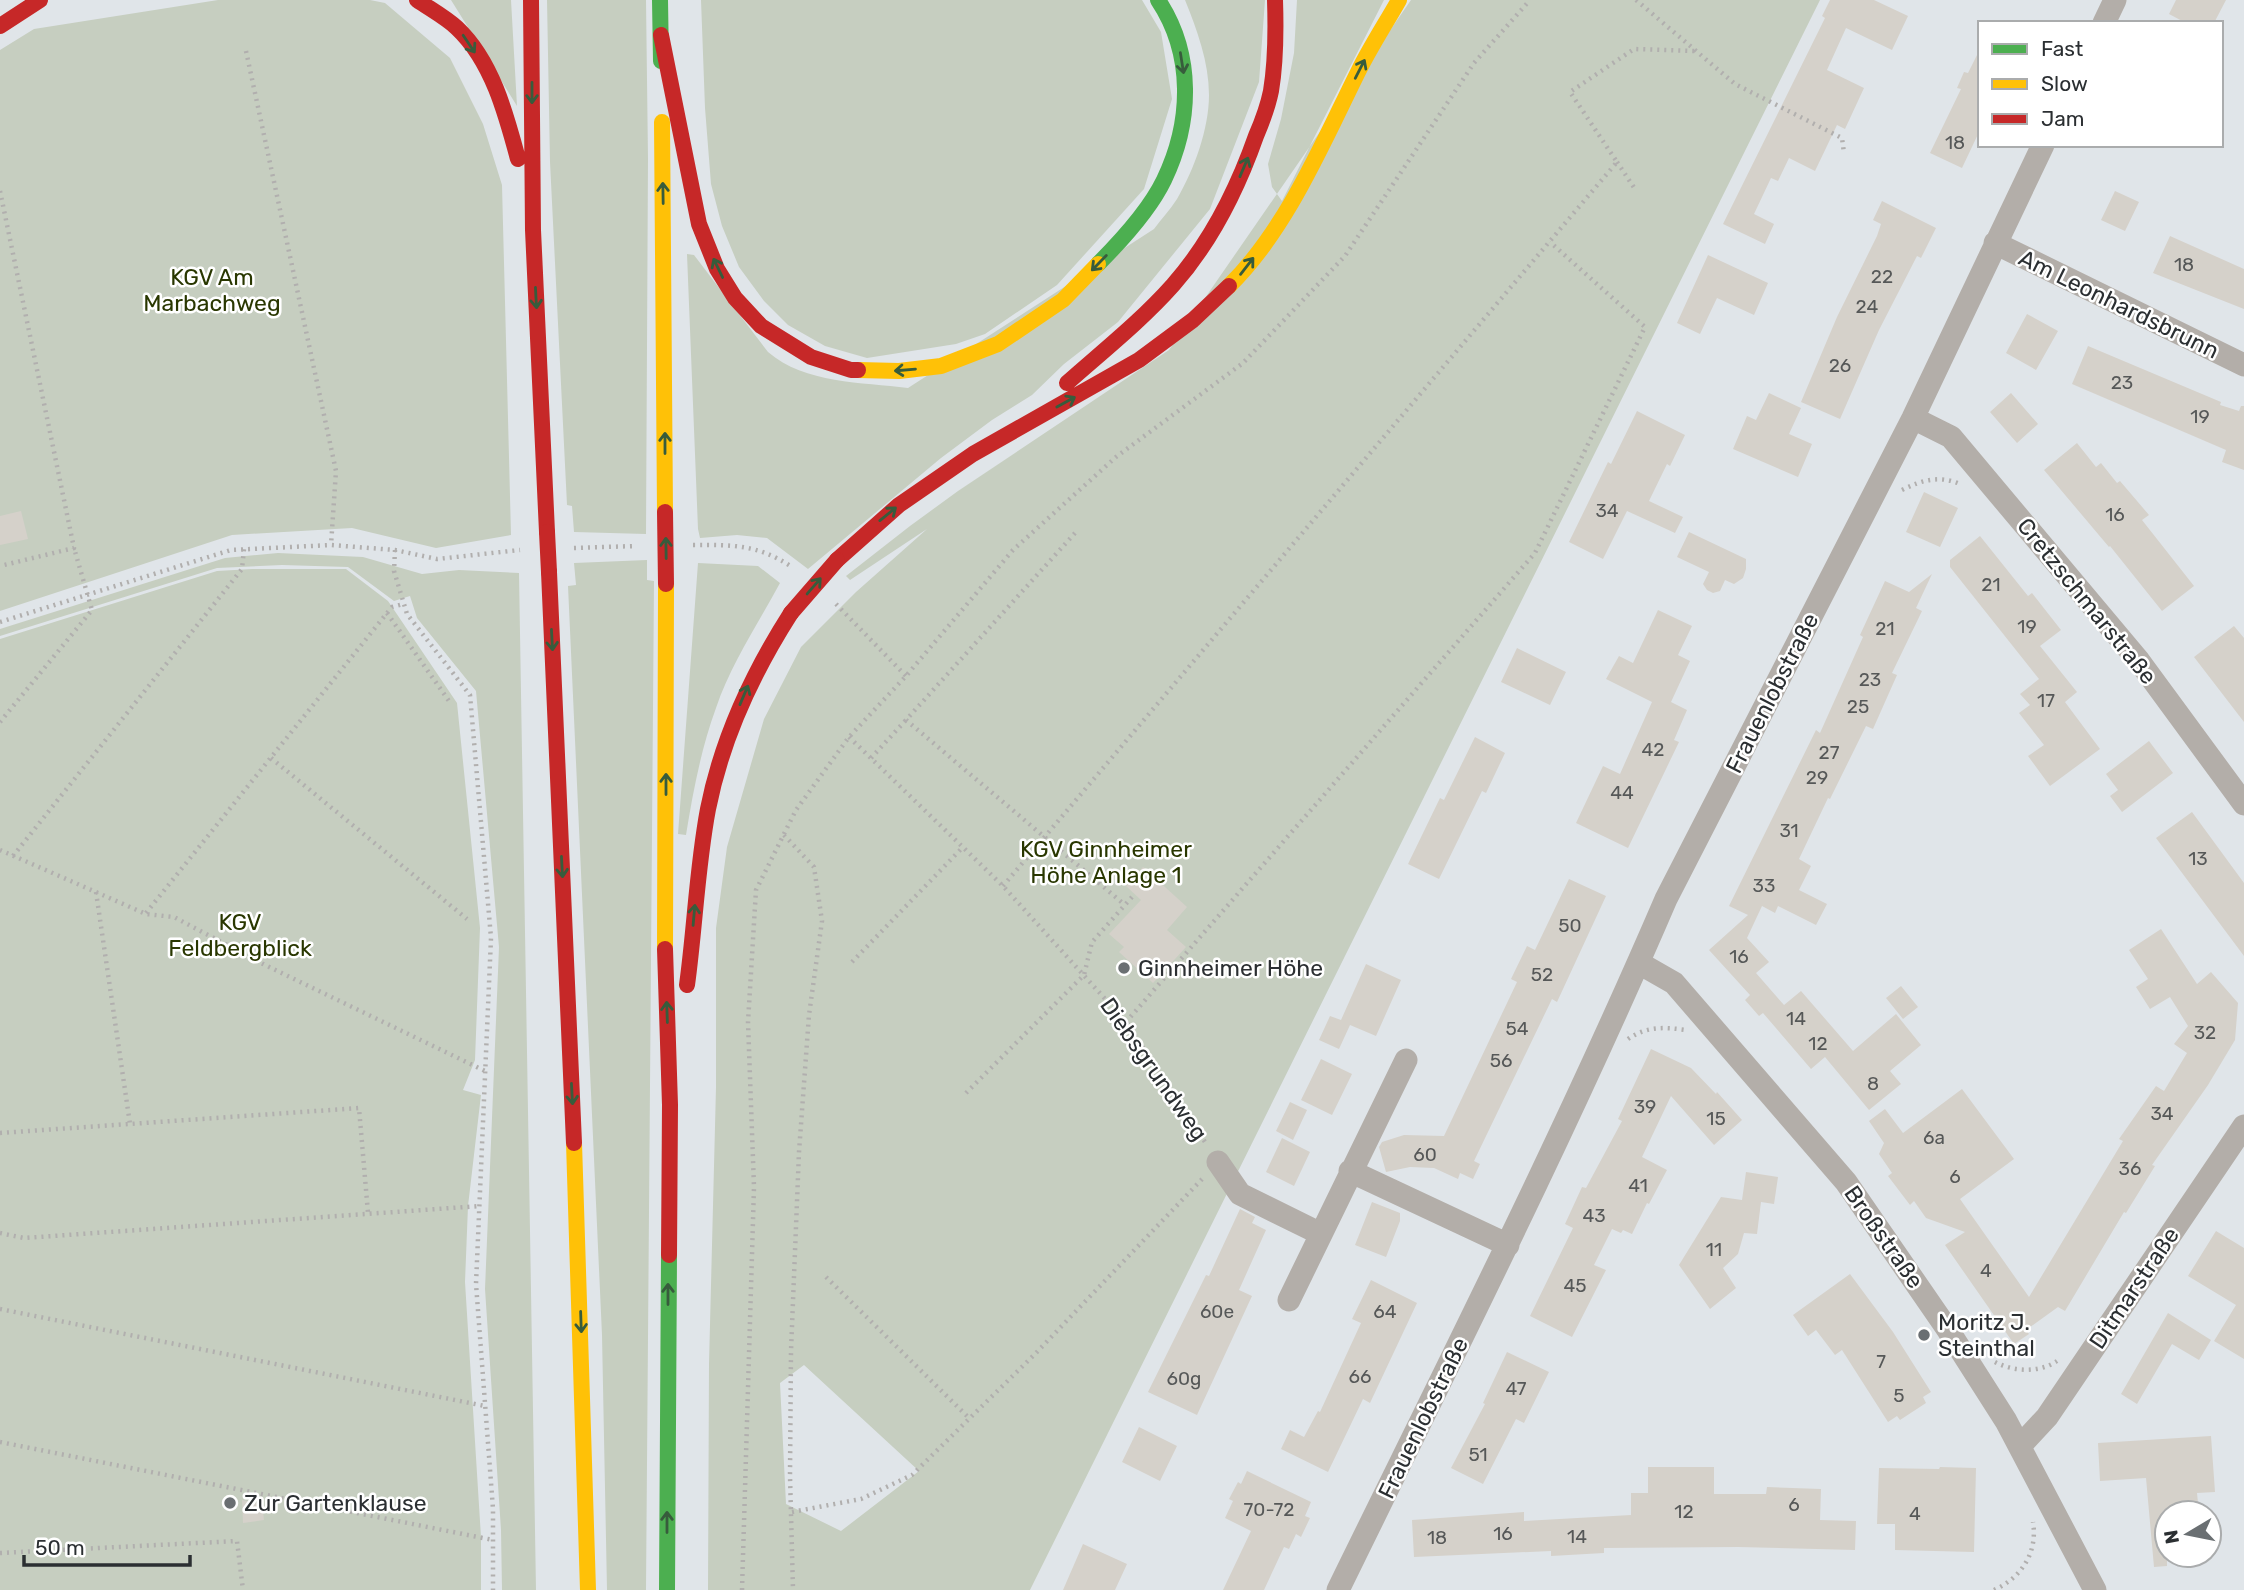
<svg xmlns="http://www.w3.org/2000/svg" width="2244" height="1590" font-family="Rubik,sans-serif">
<rect width="100%" height="100%" fill="#e0e5e9"/>
<path fill="#c6cec0" fill-rule="evenodd" d="M218,0H370L385,3L450,58L483,124L502,185L511,535L436,548L352,528L232,535L0,611V50L34,29Z
M451,0H511L517,106Z
M547,0H646L648,159L646,534L574,532L572,506L567,505L550,162Z
M701,0H1142L1161,32L1172,99L1144,189L1057,285L985,334L956,344L867,358L825,346L788,325L764,301L739,267L722,226L711,184L705,108Z
M1185,0H1265L1259,82L1210,209L1118,322L1064,364L1032,395L992,420L941,458L808,569L767,538L737,535L700,538L698,529L687,254L694,255L768,352C805,384 862,382 908,388L1154,229C1161,219 1170,210 1177,199C1194,170 1209,129 1209,95C1209,62 1197,30 1185,0Z
M1297,0H1384L1282,201L1272,187L1268,164L1281,119L1294,53Z
M1411,0H1820L1030,1590H708L709,1364L716,1087V928L727,847L764,719L801,647L856,592L927,529L850,580L846,576L910,526L958,491L1169,350ZM804,1365L919,1471L841,1531L786,1504L780,1383Z
M278,553L363,557L422,574L459,570L519,573L536,1590H502L501,1530L485,1289L499,947L476,691L417,618L410,596L394,601L348,567L282,565L217,568L0,636V629L225,558Z
M647,560V580L654,581L646,1590H607L602,1335L568,586L576,585L574,563Z
M698,563L758,566L780,583C758,624 731,664 716,708C701,749 693,792 686,835L678,834Z
M252,569H346L388,601L457,703L480,928L475,1060L463,1090L481,1095L468,1206L465,1282L481,1537V1590H0V639L217,571Z"/>
<path fill="#d5d1ca" d="M1830,0H1874L1908,16L1892,50L1846,28L1827,70L1864,88L1845,129L1837,125L1815,171L1789,158L1778,181L1771,178L1754,214L1774,224L1765,244L1723,224L1825,18L1822,16Z
M2176,0H2226L2214,23H2186L2169,14Z
M1980,49V130L1962,168L1930,153L1961,89L1957,88L1964,72L1968,73Z
M2115,191L2139,202L2125,231L2101,220Z
M1882,201L1936,228L1921,258L1917,256L1879,330L1840,419L1801,402L1837,317L1877,236L1881,224L1873,220Z
M2170,236L2244,269V309L2153,273Z
M1708,255L1768,283L1754,315L1717,298L1700,334L1677,323Z
M2027,314L2058,331L2036,370L2006,353Z
M2088,346L2221,402L2220,405L2239,411L2241,406H2244V470L2222,462L2226,450L2072,384Z
M1769,393L1801,408L1789,434L1812,444L1798,477L1733,449L1747,416L1756,420Z
M2011,393L2038,424L2017,443L1990,412Z
M1637,411L1685,435L1670,466L1667,464L1649,501L1683,517L1675,533L1627,511L1603,559L1569,542L1608,462L1611,464Z
M2077,443L2096,467L2101,463L2117,483L2120,481L2149,515L2142,520L2194,586L2162,611L2110,546L2109,547L2044,470Z
M1924,492L1958,508L1940,547L1906,532Z
M21,511L28,539L0,545V516Z
M1689,532L1746,559V569L1743,578L1734,584L1725,580L1720,591L1713,593L1707,590L1703,584L1709,572L1677,557Z
M1980,536L2028,596L2032,593L2061,630L2040,646L2077,692L2065,702L2100,749L2050,786L2028,756L2044,745L2019,713L2030,705L2020,694L2039,679L1950,567V560Z
M1932,574L1916,608L1922,611L1892,673L1897,675L1873,729L1866,726L1830,799L1828,798L1799,859L1811,866L1799,890L1827,904L1816,925L1778,906L1775,913L1762,906L1747,938L1769,962L1756,973L1784,1005L1801,991L1853,1051L1896,1014L1921,1045L1890,1071L1901,1084L1869,1110L1825,1057L1811,1069L1763,1013L1759,1016L1745,1000L1750,995L1709,950L1748,915L1729,906L1816,730L1820,733L1863,637L1860,635L1885,581L1909,592Z
M1658,610L1692,626L1678,655L1690,661L1671,702L1687,710L1674,740L1679,742L1628,848L1576,823L1603,766L1620,774L1652,702L1606,679L1619,656L1633,663Z
M2234,626L2244,638V722L2194,657Z
M1517,648L1566,672L1550,705L1501,682Z
M1475,737L1505,753L1486,793L1482,791L1439,879L1408,864L1440,798L1444,800Z
M2149,741L2173,773L2122,812L2110,796L2118,790L2106,774Z
M2192,812L2244,883V956L2156,838Z
M1143,867L1187,907L1167,930L1186,947L1153,983L1119,952L1124,947L1109,934L1141,900L1126,886Z
M1569,879L1606,896L1557,1002L1552,999L1474,1161L1480,1164L1473,1179L1460,1173L1458,1179L1434,1168L1410,1167L1386,1172L1379,1147L1382,1142L1404,1135L1444,1136L1517,982L1511,979L1527,946L1535,950Z
M2161,929L2197,984L2211,972L2238,1003L2235,1040L2208,1085L2152,1165L2155,1166L2126,1213L2124,1212L2065,1311L2058,1307L2026,1330L2029,1334L2014,1344L1945,1245L1965,1232L1926,1218L1914,1201L1910,1205L1888,1176L1892,1173L1879,1154L1884,1143L1869,1121L1885,1109L1903,1133L1962,1089L2014,1159L1960,1199L2029,1297L2123,1141L2119,1139L2156,1086L2164,1091L2187,1053L2174,1044L2188,1026L2170,997L2150,1009L2136,987L2148,979L2129,950Z
M1366,964L1401,980L1376,1036L1350,1025L1339,1049L1319,1040L1330,1016L1341,1020Z
M1901,986L1918,1007L1903,1019L1886,998Z
M1651,1049L1691,1068L1716,1094L1717,1092L1742,1120L1714,1145L1671,1096L1642,1157L1667,1170L1649,1204L1647,1203L1632,1234L1623,1230L1621,1233L1612,1229L1594,1265L1606,1270L1572,1337L1530,1316L1573,1228L1565,1224L1582,1187L1586,1188L1622,1121L1618,1119Z
M1321,1059L1352,1074L1332,1115L1301,1100Z
M1290,1102L1307,1110L1293,1140L1276,1131Z
M1282,1138L1310,1152L1294,1186L1266,1172Z
M1746,1172L1778,1177L1774,1204L1761,1202L1757,1234L1744,1233L1738,1254L1723,1268L1736,1288L1710,1309L1679,1265L1721,1197L1742,1200Z
M1372,1202L1400,1213V1221L1386,1257L1355,1245Z
M1240,1209L1255,1217L1252,1223L1266,1230L1239,1290L1252,1296L1197,1415L1148,1392L1206,1275L1209,1276Z
M2216,1231L2244,1248V1359L2214,1341L2236,1305L2188,1276Z
M1850,1274L1893,1332L1931,1392L1923,1397L1926,1403L1900,1420L1897,1416L1888,1422L1842,1350L1835,1355L1816,1330L1808,1336L1793,1315Z
M1371,1280L1417,1303L1370,1403L1363,1399L1328,1472L1281,1449L1290,1430L1304,1437L1318,1411L1320,1412L1361,1323L1352,1319Z
M2168,1313L2211,1340L2199,1360L2172,1344L2137,1404L2121,1394Z
M1507,1352L1549,1372L1524,1423L1516,1419L1483,1484L1451,1468L1485,1404L1483,1403Z
M1139,1427L1177,1446L1160,1481L1122,1462Z
M2211,1436L2215,1492L2197,1493L2199,1513H2167V1566L2154,1567L2146,1478L2100,1481L2098,1443Z
M1648,1467H1714V1494H1766L1767,1487L1821,1489L1820,1520L1856,1521L1855,1550L1738,1547L1604,1548V1553L1551,1556V1551L1414,1557L1412,1520L1524,1512V1521L1631,1515V1493H1648Z
M1940,1467L1976,1468L1974,1552L1895,1550V1524H1877L1879,1468L1939,1469Z
M1247,1471L1311,1502L1305,1516L1310,1518L1301,1537L1296,1534L1289,1549L1284,1547L1264,1590H1223L1251,1531L1225,1518L1233,1501L1229,1499L1238,1482L1241,1484Z
M242,1500L262,1504L264,1520L243,1523Z
M1083,1544L1127,1564L1115,1590H1063Z"/>
<g fill="none" stroke-linecap="round" stroke-linejoin="round">
<path stroke="#b1afae" stroke-width="4.5" stroke-dasharray="2 5" stroke-linecap="butt" d="M1636,0L1735,84L1842,138L1844,153
M246,51L336,471L331,545
M1617,162L1635,189
M0,191L74,548L0,566
M1902,490C1922,480 1939,475 1960,484
M1075,533L906,720L1125,905
M693,545C733,545 757,544 792,567
M574,548L636,546
M395,550L394,571L407,614L470,695L491,938L476,1284L493,1509V1590
M836,604L906,676
M387,613L449,701
M0,622L231,550L331,545L395,550L437,559L520,550
M0,722L92,610L74,548
M849,737L1003,886L1126,1022L1207,1145
M271,758L467,919
M871,758L906,720
M784,835L814,867L822,921L809,1015L799,1152L791,1351L790,1476L793,1590
M0,850L146,914L174,917L265,965L485,1071
M13,856L242,569L244,549
M1003,886L1617,162L1570,92L1634,49L1696,51
M96,892L130,1124
M146,913L387,613L392,607L403,604
M852,962L963,847
M1126,1022L1535,553L1645,327L1550,242
M1628,1039C1647,1026 1664,1027 1686,1030
M966,1093L1084,975L1092,942L1132,897
M0,1133L359,1108L368,1213
M0,1233L24,1238L480,1206
M826,1277L969,1418
M0,1309L485,1406
M1995,1362C2014,1372 2039,1373 2057,1361
M0,1442L493,1540
M792,1512L861,1499L912,1475L1035,1354L1205,1176
M0,1553L237,1541L243,1590
M742,1590L754,1187L748,1022L756,890L796,810L849,737L906,676L1013,550L1116,457L1243,363L1345,256L1474,63L1530,0
M1994,1590C2021,1578 2038,1553 2033,1522"/>
<path stroke="#b3aea9" stroke-width="23" d="M2104,23L2115,0
M1995,243L2244,365
M1913,418L1951,437L2139,661L2244,804
M1639,963L1674,983L1846,1182L1948,1330L2006,1421L2095,1590
M1218,1162L1240,1194L1321,1234
M1350,1171L1508,1245
M1289,1300L1406,1060
M2020,1446L2047,1417L2244,1126
M1338,1590C1450,1361 1565,1134 1666,899L1913,418L2043,145"/>
<path stroke="#4caf50" stroke-width="16" d="M660,0L661,61
M1098,264C1121,241 1150,209 1164,180C1192,122 1194,54 1158,0
M667,1590L669,1255"/>
<path stroke="#ffc107" stroke-width="16" d="M662,122L665,512
M1229,286C1287,229 1323,142 1359,70C1371,46 1386,23 1399,0
M858,370L899,371L941,366L998,344L1063,300L1098,264
M665,949L666,584
M574,1143L588,1590"/>
<path stroke="#c62828" stroke-width="16" d="M417,0C430,9 445,17 457,28C492,61 506,114 518,159
M531,0L533,230L547,532
M0,26L40,0
M661,35L699,224L717,269L735,298L761,326L811,357L851,370H858
M1067,383C1103,351 1141,321 1173,285C1211,242 1237,190 1256,136C1262,122 1268,106 1271,91C1276,61 1276,30 1275,0
M837,560L899,505L973,454L1139,360L1193,320L1229,286
M549,572L574,1143
M665,949L670,1105L669,1255
M687,985C695,927 697,867 708,809C722,738 752,674 791,613"/>
<path stroke="#c62828" stroke-width="16" d="M665,512L666,584
M547,532L549,572
M791,613L837,560"/>
</g>
<defs><path id="oneway-shaft" d="M-6 0H5M1.5-3L5.5 0L1.5 3" fill="none" stroke-width="1.6" stroke-linecap="round" stroke-linejoin="round" transform="scale(1.75)"/></defs>
<g stroke="#375c3c">
<use href="#oneway-shaft" transform="translate(469 44) rotate(56)"/>
<use href="#oneway-shaft" transform="translate(1182 63) rotate(81)"/>
<use href="#oneway-shaft" transform="translate(1360 69) rotate(-63)"/>
<use href="#oneway-shaft" transform="translate(532 93) rotate(90)"/>
<use href="#oneway-shaft" transform="translate(1244 167) rotate(-67)"/>
<use href="#oneway-shaft" transform="translate(663 193) rotate(-91)"/>
<use href="#oneway-shaft" transform="translate(1099 263) rotate(134)"/>
<use href="#oneway-shaft" transform="translate(1247 266) rotate(-52)"/>
<use href="#oneway-shaft" transform="translate(718 268) rotate(-116)"/>
<use href="#oneway-shaft" transform="translate(536 298) rotate(87)"/>
<use href="#oneway-shaft" transform="translate(905 370) rotate(175)"/>
<use href="#oneway-shaft" transform="translate(1066 402) rotate(-29)"/>
<use href="#oneway-shaft" transform="translate(665 443) rotate(-90)"/>
<use href="#oneway-shaft" transform="translate(888 514) rotate(-39)"/>
<use href="#oneway-shaft" transform="translate(666 548) rotate(-91)"/>
<use href="#oneway-shaft" transform="translate(814 586) rotate(-49)"/>
<use href="#oneway-shaft" transform="translate(552 640) rotate(87)"/>
<use href="#oneway-shaft" transform="translate(744 695) rotate(-67)"/>
<use href="#oneway-shaft" transform="translate(666 784) rotate(-90)"/>
<use href="#oneway-shaft" transform="translate(562 867) rotate(87)"/>
<use href="#oneway-shaft" transform="translate(694 915) rotate(-85)"/>
<use href="#oneway-shaft" transform="translate(667 1012) rotate(-92)"/>
<use href="#oneway-shaft" transform="translate(572 1094) rotate(87)"/>
<use href="#oneway-shaft" transform="translate(668 1294) rotate(-90)"/>
<use href="#oneway-shaft" transform="translate(581 1322) rotate(88)"/>
<use href="#oneway-shaft" transform="translate(667 1522) rotate(-90)"/>
</g>
<g fill="#6a6f72" stroke="#fff" stroke-width="2.5">
<circle cx="1124" cy="968" r="7"/>
<circle cx="1924" cy="1335" r="7"/>
<circle cx="230" cy="1503" r="7"/>
</g>
<g text-anchor="middle" dominant-baseline="central" stroke-width="5" stroke-linejoin="round" paint-order="stroke">
<g font-size="19" fill="#565858">
<text x="1955" y="142">18</text>
<text x="2184" y="264">18</text>
<text x="1882" y="276">22</text>
<text x="1867" y="306">24</text>
<text x="1840" y="365">26</text>
<text x="2122" y="382">23</text>
<text x="2200" y="416">19</text>
<text x="1607" y="510">34</text>
<text x="2115" y="514">16</text>
<text x="1991" y="584">21</text>
<text x="2027" y="626">19</text>
<text x="1885" y="628">21</text>
<text x="1870" y="679">23</text>
<text x="2046" y="700">17</text>
<text x="1858" y="706">25</text>
<text x="1653" y="749">42</text>
<text x="1829" y="752">27</text>
<text x="1817" y="777">29</text>
<text x="1622" y="792">44</text>
<text x="1789" y="830">31</text>
<text x="2198" y="858">13</text>
<text x="1764" y="885">33</text>
<text x="1570" y="925">50</text>
<text x="1739" y="956">16</text>
<text x="1542" y="974">52</text>
<text x="1796" y="1018">14</text>
<text x="1517" y="1028">54</text>
<text x="2205" y="1032">32</text>
<text x="1818" y="1043">12</text>
<text x="1501" y="1060">56</text>
<text x="1873" y="1083">8</text>
<text x="1645" y="1106">39</text>
<text x="2162" y="1113">34</text>
<text x="1716" y="1118">15</text>
<text x="1934" y="1137">6a</text>
<text x="1425" y="1154">60</text>
<text x="2130" y="1168">36</text>
<text x="1955" y="1176">6</text>
<text x="1638" y="1185">41</text>
<text x="1594" y="1215">43</text>
<text x="1714" y="1249">11</text>
<text x="1986" y="1270">4</text>
<text x="1575" y="1285">45</text>
<text x="1217" y="1311">60e</text>
<text x="1385" y="1311">64</text>
<text x="1881" y="1361">7</text>
<text x="1360" y="1376">66</text>
<text x="1184" y="1378">60g</text>
<text x="1516" y="1388">47</text>
<text x="1899" y="1395">5</text>
<text x="1478" y="1454">51</text>
<text x="1794" y="1504">6</text>
<text x="1269" y="1509">70-72</text>
<text x="1684" y="1511">12</text>
<text x="1915" y="1513">4</text>
<text x="1503" y="1533">16</text>
<text x="1577" y="1536">14</text>
<text x="1437" y="1537">18</text>
</g>
<g font-size="23" fill="#293700" stroke="#fff">
<text x="212" y="277">KGV Am<tspan x="212" dy="26">Marbachweg</tspan></text>
<text x="1106" y="849">KGV Ginnheimer<tspan x="1106" dy="26">Höhe Anlage 1</tspan></text>
<text x="240" y="922">KGV<tspan x="240" dy="26">Feldbergblick</tspan></text>
</g>
<g font-size="23" fill="#2b2f32" stroke="#fff">
<text transform="translate(2119 304) rotate(26)">Am Leonhardsbrunn</text>
<text transform="translate(2087 601) rotate(51)">Cretzschmarstraße</text>
<text transform="translate(1772 693) rotate(-63)">Frauenlobstraße</text>
<text transform="translate(1154 1069) rotate(55)">Diebsgrundweg</text>
<text transform="translate(1884 1237) rotate(55)">Broßstraße</text>
<text transform="translate(2134 1288) rotate(-56)">Ditmarstraße</text>
<text transform="translate(1423 1418) rotate(-64)">Frauenlobstraße</text>
</g>
<g font-size="23" fill="#2b2f32" stroke="#fff" text-anchor="start">
<text x="1138" y="968">Ginnheimer Höhe</text>
<text x="1938" y="1322">Moritz J.<tspan x="1938" dy="26">Steinthal</tspan></text>
<text x="244" y="1503">Zur Gartenklause</text>
</g>
</g>
<rect x="1978" y="21" width="245" height="126" fill="#ffffff" stroke="#aaacad" stroke-width="2"/>
<rect x="1992" y="44" width="35" height="10" fill="#4caf50" stroke="#aaacad" stroke-width="2"/>
<text x="2041" y="56" font-size="21" fill="#2b2f32">Fast</text>
<rect x="1992" y="79" width="35" height="10" fill="#ffc107" stroke="#aaacad" stroke-width="2"/>
<text x="2041" y="91" font-size="21" fill="#2b2f32">Slow</text>
<rect x="1992" y="114" width="35" height="10" fill="#c62828" stroke="#aaacad" stroke-width="2"/>
<text x="2041" y="126" font-size="21" fill="#2b2f32">Jam</text>
<g transform="translate(2188 1534) rotate(260)"><circle r="33" fill="#ffffff" stroke="#aaacad" stroke-width="2"/>
<path d="M0-5L12 26L0 18L-12 26Z" fill="#6a6f72"/>
<text y="-10" font-size="19" font-weight="bold" text-anchor="middle" fill="#2b2f32">N</text>
</g>
<path d="M24 1555v10h166v-10" fill="none" stroke="#2b2f32" stroke-width="3.5"/>
<text x="35" y="1555" font-size="21" fill="#2b2f32" stroke="#ffffff" stroke-width="5" paint-order="stroke">50 m</text>
</svg>
